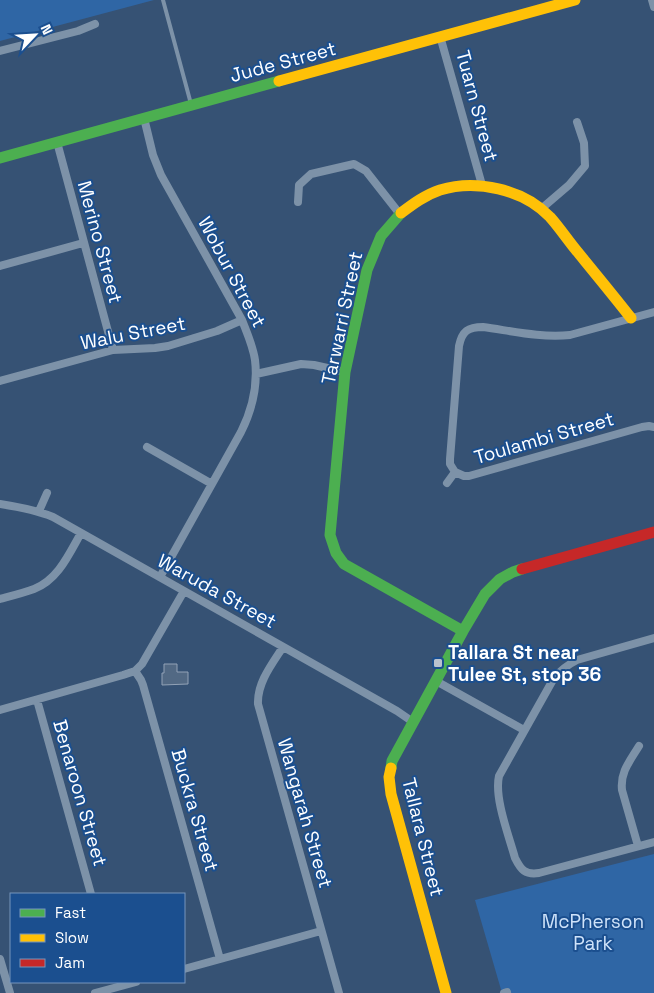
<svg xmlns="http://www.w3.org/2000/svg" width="654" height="993" font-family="'Space Grotesk',sans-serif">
<rect width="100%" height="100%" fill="#365274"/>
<path fill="#2f66a5" d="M0,0H154L0,41Z
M654,854V993H502L475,900Z"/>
<path fill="#526984" stroke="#92a2b6" d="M164,664H177V672H188V684L162,685V673H164Z"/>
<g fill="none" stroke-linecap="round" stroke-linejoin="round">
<path stroke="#7d92a8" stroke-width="4" d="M163,0L191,104"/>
<path stroke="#7d92a8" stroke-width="8" d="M652,0L654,7
M440,36L482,185
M0,51L78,31L95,24
M144,118L153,155L161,175L242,320C247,333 253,346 255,360C258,385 252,410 241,432L160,577
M57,142L113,350
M298,202L299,185L311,174L354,164L366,171L399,213
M541,209L569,185L585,166L584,143L577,122
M0,266L83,243
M256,374L301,364L314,365L345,372
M0,381L113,350L155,348L168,346L217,331L242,320
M147,447L212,484
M455,472L450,464V459L459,346C462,331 468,327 483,327C512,331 541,338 570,335L654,312
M455,472L464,476H469L642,427L649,426L654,427
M447,483L455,472
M0,504C19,507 36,510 53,517L397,711L413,722
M39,511L47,493
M0,599C11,596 23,593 34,589C58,580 69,554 81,533
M654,638L577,660C567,665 561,670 554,678L499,776C494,798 509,836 515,858C521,870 525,875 539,873L654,842
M283,647C272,664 257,683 258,704L339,993
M135,671L141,680L143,685L220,959
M436,681L524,730
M37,700L91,894
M0,710L123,675L135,671L142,664L184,591
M638,846L622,790C620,772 630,761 639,746
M0,959L10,993
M184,969L321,931
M95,993L136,982
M504,993L507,992"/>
<path stroke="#4caf50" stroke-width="11" d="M0,158L279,81
M401,213L381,236L367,270L345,372L330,535L336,553L344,564L463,631
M391,768L392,761L463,631L485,594L500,579L513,572L522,569"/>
<path stroke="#ffc107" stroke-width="11" d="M279,81L575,0
M401,213C413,204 425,195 440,190C476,179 523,189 550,217C559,227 567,239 576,250C594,272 613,295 631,318
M391,768L389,777L391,794L446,993"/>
<path stroke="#c62828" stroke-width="11" d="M522,569L654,532"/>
</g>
<rect fill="#b9c2ce" stroke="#1b4f8f" stroke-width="2" x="433" y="658" width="10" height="10" rx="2.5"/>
<g text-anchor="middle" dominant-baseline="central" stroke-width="4" stroke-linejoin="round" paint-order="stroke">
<g font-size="19" fill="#fff" stroke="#1b4f8f">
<text transform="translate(283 62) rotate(-15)">Jude Street</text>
<text transform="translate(477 106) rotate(75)">Tuarn Street</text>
<text transform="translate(100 242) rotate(75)">Merino Street</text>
<text transform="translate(232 272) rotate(62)">Wobur Street</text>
<text transform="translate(342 318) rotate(-78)">Tarwarri Street</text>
<text transform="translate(133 333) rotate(-11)">Walu Street</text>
<text transform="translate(544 438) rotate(-16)">Toulambi Street</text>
<text transform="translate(217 591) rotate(29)">Waruda Street</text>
<text transform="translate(80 793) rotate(74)">Benaroon Street</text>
<text transform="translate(195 810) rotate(74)">Buckra Street</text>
<text transform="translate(305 813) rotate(74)">Wangarah Street</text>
<text transform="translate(423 837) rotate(76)">Tallara Street</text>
</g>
<g font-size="19" font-weight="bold" fill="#fff" stroke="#1b4f8f" text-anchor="start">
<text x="448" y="652">Tallara St near<tspan x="448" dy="22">Tulee St, stop 36</tspan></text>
</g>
<g font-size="19" fill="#cfe3fa" stroke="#1b4f8f">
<text x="593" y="921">McPherson<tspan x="593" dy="22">Park</tspan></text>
</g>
</g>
<rect x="10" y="893" width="175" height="90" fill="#1b4f8f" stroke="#7695bc"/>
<rect x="20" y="909" width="25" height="8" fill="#4caf50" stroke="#7695bc"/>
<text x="55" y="918" font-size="15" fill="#ffffff">Fast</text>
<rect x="20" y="934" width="25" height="8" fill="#ffc107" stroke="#7695bc"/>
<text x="55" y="943" font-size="15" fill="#ffffff">Slow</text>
<rect x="20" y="959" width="25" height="8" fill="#c62828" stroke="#7695bc"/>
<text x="55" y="968" font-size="15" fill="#ffffff">Jam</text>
<g transform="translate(35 35) rotate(65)" stroke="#1b4f8f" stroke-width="4" paint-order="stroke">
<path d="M0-4L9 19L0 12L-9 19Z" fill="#ffffff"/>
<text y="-8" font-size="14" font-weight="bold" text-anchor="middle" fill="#ffffff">N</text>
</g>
</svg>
